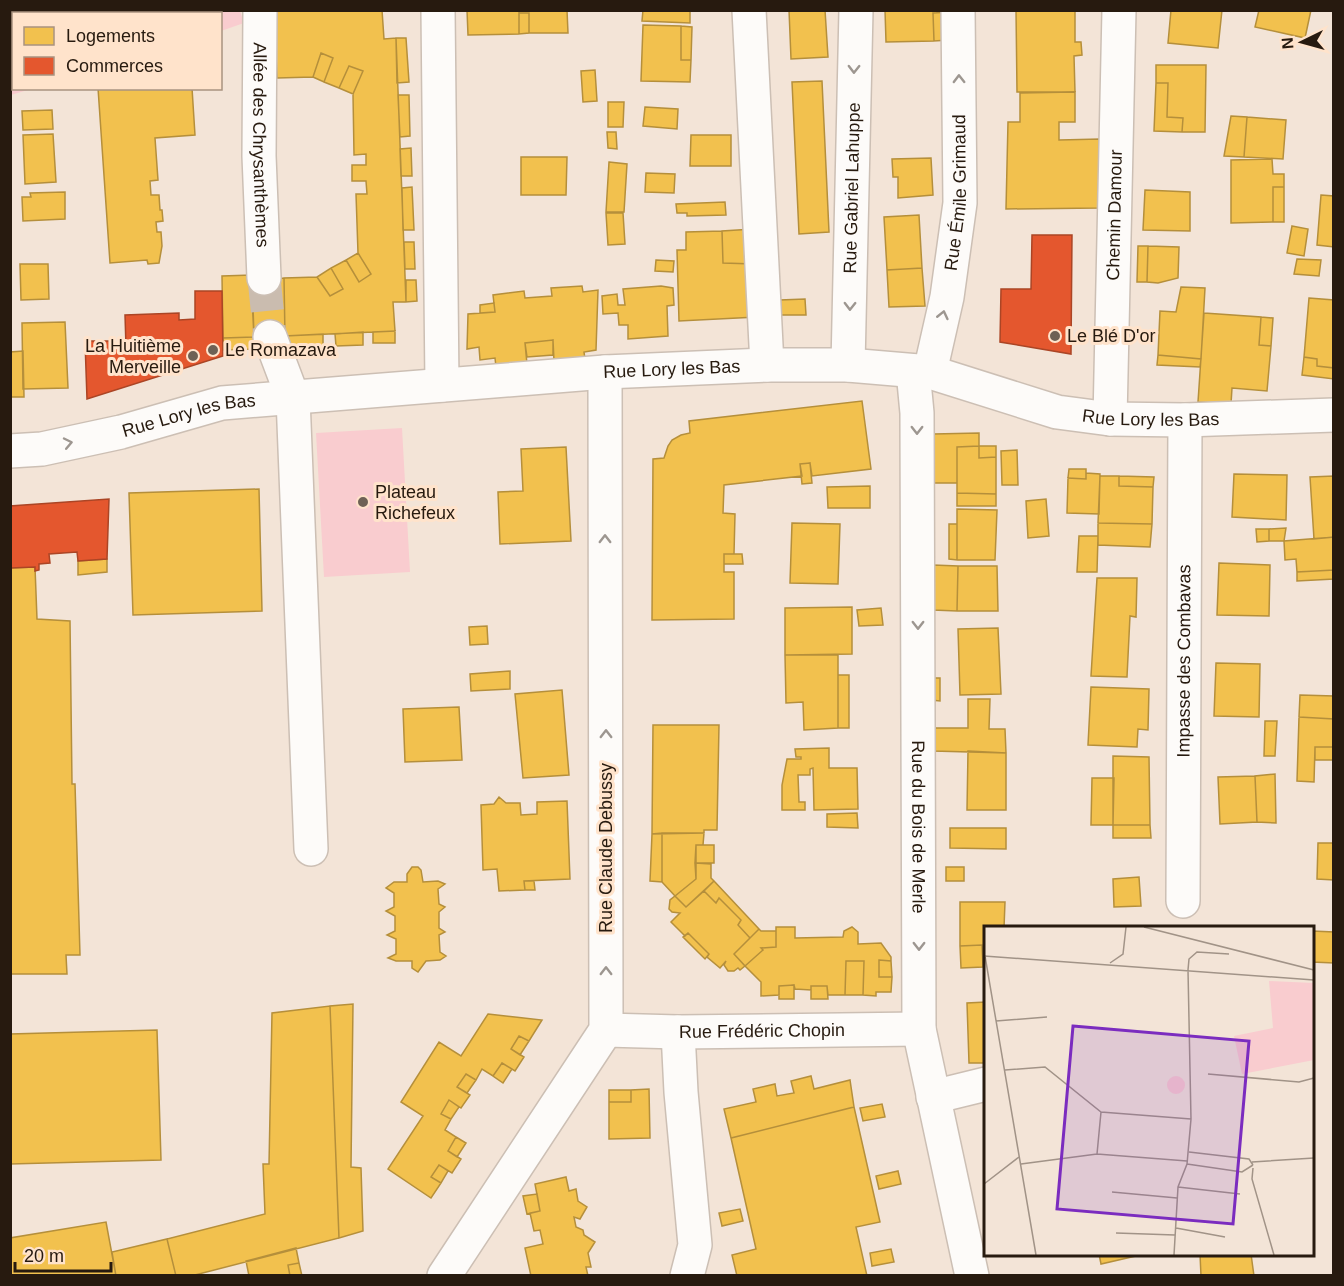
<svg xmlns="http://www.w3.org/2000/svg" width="1344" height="1286" font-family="Helvetica,sans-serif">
<rect width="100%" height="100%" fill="#f3e4d7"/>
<path fill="#f9cccf" d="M11,11H240L244,23L221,31L220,14H14V88L31,89L11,95Z
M402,428L410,572L324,577L316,433Z"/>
<path fill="#f2c14e" stroke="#b58f3b" stroke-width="1.5" d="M274,10H382L384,39L396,38L406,302H393L395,331L285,336L284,278L317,277L330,296L343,289L331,268L346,260L359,282L371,274L358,253L356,194H367L366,181H352V165H366V154L354,155L353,94L363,71L349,66L339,88L324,82L333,58L321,53L313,77L277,78Z
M467,10H519V34L468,35Z
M519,10H567L568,33H529V13H519Z
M643,10H690V23L642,21Z
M789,10H825L828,57L791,59Z
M885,10H937V13H933L934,41L886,42Z
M1016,10H1075V42H1081L1082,55L1074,56L1075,92H1017Z
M1171,10H1222L1218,48L1168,43Z
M1259,10H1311L1305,38L1255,27Z
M949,12V40L934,41L933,13Z
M519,13H529V33L519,34Z
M643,25L681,26V60H691L690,82L641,81Z
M681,26L692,27L691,60H681Z
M396,38H406L409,82L397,83Z
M321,53L333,58L324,82L313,77Z
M1156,65H1206L1205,132H1182L1183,118L1167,117L1168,83H1156Z
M349,66L363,71L353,94L339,88Z
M595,70L597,101L583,102L581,71Z
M822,81L829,232L799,234L792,82Z
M1156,83H1168L1167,117L1183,118L1182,132L1154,131Z
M98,88H192L195,135L155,138L158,180L150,181L151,195H159L160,210H162L163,221L156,222L157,232H161L162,246L159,263L148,264L147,260L110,263Z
M1075,92V122H1059V140L1100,139L1098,208L1006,209L1008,122H1020V93Z
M398,95H409L410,136L400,137Z
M608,102H624L623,127H608Z
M645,107L678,109L677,129L643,126Z
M52,110L53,129L23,130L22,111Z
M1231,116L1247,117L1244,157L1224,156Z
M1247,117L1286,120L1283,159L1244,157Z
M607,132H616L617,149L608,148Z
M53,134L56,182L25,184L23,135Z
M691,135H731V166H690Z
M411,148L412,176H401L400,149Z
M521,157H567L566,195H521Z
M931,158L933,195L898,198V177H893L892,159Z
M1272,159L1273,174H1284V187H1273V222L1231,223V160Z
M609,162L627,164L624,212H606Z
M646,173L675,174L674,193L645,192Z
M412,187L414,230H403L402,188Z
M1273,187H1284V222H1273Z
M1145,190L1190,192V231L1143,230Z
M65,192V219L23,221L22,197H31L30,193Z
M1321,195L1334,196V247L1317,245Z
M725,202L726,215L687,216V213H677L676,204Z
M606,213H623L625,244L608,245Z
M919,215L922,268L887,270L884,217Z
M1292,226L1308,229L1304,256L1287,253Z
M753,229L754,264L723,263L722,231Z
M722,231L723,263L754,264L757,317L679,321L677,250H686V232Z
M404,242H414L415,269H405Z
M1138,246H1148L1147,282H1137Z
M1148,246L1179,247L1178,278L1158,283L1147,282Z
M358,253L371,274L359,282L346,260Z
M1297,259L1321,260L1319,276L1294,274Z
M656,260L674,261L673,272L655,271Z
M20,264H48L49,299L21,300Z
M331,268L343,289L330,296L317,277Z
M922,268L925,306L889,307L887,270Z
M252,275L254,337L223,338L222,276Z
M284,278L285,336L254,337L251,279Z
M406,280H416L417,301L406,302Z
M582,286L583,292L598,290L596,350L584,352L585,359L554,361L553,340L525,343L527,364L496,367L495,358L480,360L479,347L467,349L468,314L495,312L493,295L524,291L525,298L552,296L551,288Z
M661,286L673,288L674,305L667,306L668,336L628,339V325H619L618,313L603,314L602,296L617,294L618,305H625L623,289Z
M1181,287L1205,288L1201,359L1158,355L1160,311L1176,312Z
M1309,298L1334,300V368L1317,366V359L1304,357Z
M805,299L806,315H781L780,300Z
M494,303L495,312L480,313V305Z
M1204,313L1261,317L1259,345L1271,346L1267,391L1232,388L1231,404L1198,402Z
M1261,317L1273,318L1271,346L1259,345Z
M65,322L68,388L23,389L22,323Z
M395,331V343H373V332Z
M363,332V345L336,346L335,334Z
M323,334V347L285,348V336Z
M254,337V349L223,350V338Z
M553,340V355L527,357L525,343Z
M23,351L24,397H10V352Z
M1158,355L1201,359L1200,367L1157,365Z
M1304,357L1317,359V366L1334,368V379L1302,375Z
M862,401L871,469L812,476L810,463L800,464L802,476L724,485L723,513L735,514L734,554H724V572H734V619L652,620L653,459L664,458L668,446L672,440L681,435L690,433L689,421Z
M979,433V446L957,447V483H933L934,434Z
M979,446H996V457L979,458Z
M979,446V458L996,457V494L957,493V447Z
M566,447L571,541L500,544L498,492L523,491L521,449Z
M1017,450L1018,485H1002L1001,451Z
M810,463L812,483L802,484L800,464Z
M1069,469H1086V479L1068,478Z
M1086,473L1100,474L1099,514L1067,513L1068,478L1086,479Z
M1234,474L1287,475L1286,520L1232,517Z
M1100,476H1119V486L1153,487L1152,524L1098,523Z
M1119,476L1154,477L1153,487L1119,486Z
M1334,476V537L1314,539L1310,477Z
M870,486V508H828L827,487Z
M259,489L262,611L133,615L129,493Z
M957,493L996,494V506H957Z
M1046,499L1049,536L1028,538L1026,501Z
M957,509L997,510L995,560H957Z
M792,523L840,524L838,584L790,583Z
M1098,523L1152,524L1150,547L1098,545Z
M949,524H957V560L949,559Z
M1286,528L1284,541H1269V529Z
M1256,529H1269V541L1257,542Z
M1079,536H1098L1097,572H1077Z
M1334,537V570L1297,572L1296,559L1285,560L1284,541Z
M724,554H742L743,564H724Z
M107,559V572L78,575V561Z
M1219,563L1270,565L1269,616L1217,615Z
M933,565L958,566L957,611L933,610Z
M958,566H997L998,611H957Z
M35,567L37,619L70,621L72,784H75L80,955H66L67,974H10V568Z
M1334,570V579L1297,581V572Z
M1097,578H1137L1136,617L1130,616L1127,677L1091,676Z
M852,607V654L785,655V608Z
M881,608L883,625L859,626L857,610Z
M487,626L488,644L470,645L469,627Z
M998,628L1001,694L960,695L958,629Z
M785,655H838V728L804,730L803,702L786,703Z
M1216,663L1260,664L1259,717L1214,716Z
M510,671V689L471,691L470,674Z
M838,675H849V728H838Z
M931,678H940V701L931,700Z
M1091,687L1149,689L1148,730L1138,729L1137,747L1088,745Z
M562,690L569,775L523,778L515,694Z
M1300,695L1334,696V719L1299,717Z
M968,699H990L989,729H1005L1006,753L933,751L932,728H968Z
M459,707L462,760L405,762L403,709Z
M1299,717L1334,719V747H1315L1314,782L1297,781Z
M1265,721H1277L1275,756H1264Z
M653,725H719L717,830H704V833L652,834Z
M1315,747H1334V760H1315Z
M829,748V768H857L858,809L814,810L813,768L810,769V775H798L799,802H805V810H782V785L787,759H801V757H796L795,749Z
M968,751L1006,753V810H967Z
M1113,756L1149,757L1150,825H1113Z
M1275,774L1276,823L1257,822L1255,776Z
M1255,776L1257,822L1220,824L1218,777Z
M1092,778H1114L1113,825H1091Z
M499,797L506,803H520L521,815L537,814V802L567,801L570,879L524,881L525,890L499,891L497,869L483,870L481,805L494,804Z
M857,813L858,828L827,827V814Z
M1113,825H1150L1151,838H1113Z
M950,828H1006V849L950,848Z
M662,833V882L650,881L652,834Z
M662,833H704L703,845H696V879L675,896L662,882Z
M1318,843H1334V880L1317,879Z
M696,845H714V863H695Z
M695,863L711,864V878L714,881L686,907L675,896L696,879Z
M412,867H418L421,870L423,882L438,881L445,884L438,889L439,904L445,907L439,912V928L445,932L439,935L440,952L446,956L440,960L426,961L418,972L412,968V961H396L388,958L396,954V939L387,935L395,931V916L386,911L394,907V893L386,888L394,882H407V874Z
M946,867H964V881H946Z
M1139,877L1141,906L1114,907L1113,879Z
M524,881H534L535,890H525Z
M714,881L759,929L750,938L738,925L741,920L719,898L716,903L704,891Z
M704,891L716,903L719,898L741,920L738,925L750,938L734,954L745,966L740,970L738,968L734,971H728L724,965L726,961L720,968L707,957L709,954L688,933L685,936L671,922L680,913L672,912L669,909L670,900L675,896L686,907Z
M960,902H1005L1004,928H986V967H983L982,945L960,946Z
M776,927H795V938L843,937L844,931L852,927L858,932V944L881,943L891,957V961L879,960V977H892L891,992H876V996L863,995L864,961H846L845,995H828L827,986H811V990L795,989L794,985L779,986V995L761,996V982L745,966L763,950L761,948L776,947Z
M759,929L761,931H776V947L761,948L763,950L745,966L734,954Z
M1312,931L1334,932V963L1312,962Z
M688,933L709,954L705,959L683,937Z
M982,945L983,967L961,968L960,946Z
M879,960L891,961L892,977H879Z
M846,961H864L863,995H845Z
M794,985V999H779V986Z
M811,986H827L828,999H811Z
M986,1002V1063H969L967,1003Z
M353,1004L351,1167L361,1168L363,1231L339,1238L330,1006Z
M330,1006L339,1238L191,1276H176L167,1239L265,1214L263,1164H269L272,1013Z
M488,1014L542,1020L529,1041L519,1036L511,1049L524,1057L515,1071L502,1063L493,1076L482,1069L476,1080L466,1074L457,1087L470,1095L461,1108L449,1100L441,1114L451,1119L445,1130L456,1137L448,1151L461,1159L452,1173L439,1165L431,1177L441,1183L431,1198L388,1169L423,1116L401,1102L439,1042L461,1056Z
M157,1030L161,1160L10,1164V1034Z
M519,1036L529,1041L520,1055L511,1049Z
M502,1063L512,1069L503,1083L493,1076Z
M466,1074L476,1080L467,1093L457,1087Z
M811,1076L814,1089L850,1080L854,1107L731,1138L724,1109L756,1102L753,1089L775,1084L777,1096L794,1093L791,1081Z
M649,1089L650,1138L609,1139V1102H631V1090Z
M609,1090H631V1102H609Z
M449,1100L459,1107L451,1119L441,1114Z
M882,1104L885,1117L863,1121L860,1108Z
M854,1107L880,1222L856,1227L867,1276H737L732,1255L756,1249L731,1138Z
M456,1137L466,1143L457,1157L448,1151Z
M439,1165L448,1171L441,1183L431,1177Z
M898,1171L901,1184L879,1189L876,1176Z
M566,1177L569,1191L576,1189L578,1201L587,1207L580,1219L574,1217L576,1227L583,1230L584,1235L595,1242L588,1253L591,1267H586L588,1276H531L525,1248L543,1244L540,1230L534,1231L530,1213L540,1211L535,1184Z
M537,1194L540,1211L527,1214L523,1196Z
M740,1209L743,1221L722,1226L719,1213Z
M106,1222L116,1276H10V1238Z
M167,1239L176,1276H116L112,1252Z
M296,1248L299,1263L288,1265L290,1276H249L246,1261Z
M891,1249L894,1262L872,1266L870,1253Z
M1099,1254H1135L1136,1256L1101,1264Z
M1200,1254H1251L1254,1276H1201Z
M299,1263L302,1276H290L288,1265Z"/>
<path fill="#e4572e" stroke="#ab4525" stroke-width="1.5" d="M1032,235H1072L1071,354L1000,342L1001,289H1031Z
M195,291H222L223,356L87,399L85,341H111L112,348L126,347L125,315L179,313V320L195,319Z
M109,499L107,559L78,561L77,552L49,554L50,563L39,564V570L35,571V567L10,568V506Z"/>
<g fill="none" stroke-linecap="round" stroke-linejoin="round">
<path stroke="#cabcaf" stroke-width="33" stroke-dasharray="33 16" stroke-linecap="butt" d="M264,278L270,337"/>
<g stroke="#ccbfb4" stroke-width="36">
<g id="minor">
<path id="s1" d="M260,10L259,156L264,278"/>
<path d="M438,10L442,385"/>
<path d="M749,10L767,365"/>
<path d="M270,337L293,398L311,849"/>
<path id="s2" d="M848,365L856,10"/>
<path id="s3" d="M913,371L917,413L919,1029L972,1276"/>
<path id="s4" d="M930,372L947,297L960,203L958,10"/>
<path id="s5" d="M1110,419L1119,10"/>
<path id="s6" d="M10,451L42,449L121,432L222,403L605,372L767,365H848L930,372L1057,412L1110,419L1185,420L1334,415"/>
<path id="s7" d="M1183,901L1185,420"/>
<path id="s8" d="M606,1030L678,1032L919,1029"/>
<path d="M678,1032L681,1092L695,1245L687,1276"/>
<path d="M933,1097L986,1084"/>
<path d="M444,1276L606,1030L605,372"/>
</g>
</g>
<use href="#minor" stroke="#fdfbf9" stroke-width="33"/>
</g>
<defs><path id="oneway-chevron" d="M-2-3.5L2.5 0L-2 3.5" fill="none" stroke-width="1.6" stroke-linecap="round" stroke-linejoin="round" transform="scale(1.5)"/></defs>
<g stroke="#9d9690">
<use href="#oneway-chevron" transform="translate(854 69) rotate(91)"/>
<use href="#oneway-chevron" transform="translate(959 79) rotate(-91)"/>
<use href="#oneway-chevron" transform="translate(850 306) rotate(91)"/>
<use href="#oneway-chevron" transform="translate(943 315) rotate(-77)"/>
<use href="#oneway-chevron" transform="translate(917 430) rotate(90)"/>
<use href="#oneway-chevron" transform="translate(68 443) rotate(-12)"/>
<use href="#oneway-chevron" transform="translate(605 539) rotate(-90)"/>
<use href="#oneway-chevron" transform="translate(918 625) rotate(90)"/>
<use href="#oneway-chevron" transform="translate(606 734) rotate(-90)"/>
<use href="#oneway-chevron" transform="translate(919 946) rotate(90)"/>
<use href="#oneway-chevron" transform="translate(606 971) rotate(-90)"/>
</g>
<g fill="#6e6155" stroke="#ffe3cb" stroke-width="2">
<circle cx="1055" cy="336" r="6"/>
<circle cx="213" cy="350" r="6"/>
<circle cx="193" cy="356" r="6"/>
<circle cx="363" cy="502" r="6"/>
</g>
<g text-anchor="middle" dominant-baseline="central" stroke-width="6" stroke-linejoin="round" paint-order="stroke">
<g font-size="18" fill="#271a0f" stroke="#ffe3cb">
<text stroke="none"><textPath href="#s1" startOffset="135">Allée des Chrysanthèmes</textPath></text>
<text stroke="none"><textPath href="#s2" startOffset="177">Rue Gabriel Lahuppe</textPath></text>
<text stroke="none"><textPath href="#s4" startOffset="182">Rue Émile Grimaud</textPath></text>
<text stroke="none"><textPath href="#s5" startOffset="204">Chemin Damour</textPath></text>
<text stroke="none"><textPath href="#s6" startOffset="669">Rue Lory les Bas</textPath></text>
<text stroke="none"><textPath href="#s6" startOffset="183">Rue Lory les Bas</textPath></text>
<text stroke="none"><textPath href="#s6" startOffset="1155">Rue Lory les Bas</textPath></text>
<text stroke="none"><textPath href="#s7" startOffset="240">Impasse des Combavas</textPath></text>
<text stroke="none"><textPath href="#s3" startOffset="456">Rue du Bois de Merle</textPath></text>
<text transform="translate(606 848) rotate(-90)">Rue Claude Debussy</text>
<text stroke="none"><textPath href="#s8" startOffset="156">Rue Frédéric Chopin</textPath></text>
</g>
<g font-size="18" fill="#271a0f" stroke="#ffe3cb" text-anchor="start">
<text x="1067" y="336">Le Blé D'or</text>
<text x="181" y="346" text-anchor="end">La Huitième<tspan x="181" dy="21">Merveille</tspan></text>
<text x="225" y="350">Le Romazava</text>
<text x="375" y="492">Plateau<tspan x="375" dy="21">Richefeux</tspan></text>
</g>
</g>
<g transform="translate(984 926)">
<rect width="330" height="330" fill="#f3e4d7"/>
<path d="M285,55L330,57V134L258,148L250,110L289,102ZM183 159a9 9 0 1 1 18 0a9 9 0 1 1-18 0Z" fill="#f9cccf"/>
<path fill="none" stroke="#a19387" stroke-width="1.5" d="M160,1L330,44M0,30L330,54M1,30L52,329M126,37L139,28L142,1M204,44L205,33L213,26L245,28M12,95L63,91M21,144L61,141L117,186L207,193M224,148L315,156L330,152M205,226L265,233L269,239M113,228L117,186M268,236L330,232M37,238L113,228L203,235M203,238L258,246L269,239M269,242L268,253L290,329M0,258L35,231M194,261L256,268M128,266L193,272M192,302L241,311M132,307L191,309M190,329L194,261L203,238L207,193L204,44"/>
<path fill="#7b2cbf" fill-opacity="0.15" stroke="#7b2cbf" stroke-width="3" d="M89,100L265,115L249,298L73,283Z"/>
<rect width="330" height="330" fill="none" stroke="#271a0f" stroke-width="3"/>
</g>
<rect width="1344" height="1286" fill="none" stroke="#271a0f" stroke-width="24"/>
<rect x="12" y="12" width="210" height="78" fill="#ffe3cb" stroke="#a99380" stroke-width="1.5"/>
<rect x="24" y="27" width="30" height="18" fill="#f2c14e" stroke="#a99380" stroke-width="1.5"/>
<text x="66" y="42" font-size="18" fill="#271a0f">Logements</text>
<rect x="24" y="57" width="30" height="18" fill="#e4572e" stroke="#a99380" stroke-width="1.5"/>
<text x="66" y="72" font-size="18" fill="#271a0f">Commerces</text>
<g transform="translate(1302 42) rotate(265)" stroke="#ffe3cb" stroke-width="4.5" paint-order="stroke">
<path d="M0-4.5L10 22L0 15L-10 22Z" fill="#271a0f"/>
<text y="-9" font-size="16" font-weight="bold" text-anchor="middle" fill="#271a0f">N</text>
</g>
<path d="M15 1262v9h96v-9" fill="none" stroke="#271a0f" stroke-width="3"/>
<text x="24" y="1262" font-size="18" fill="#271a0f" stroke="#ffe3cb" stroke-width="4.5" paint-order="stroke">20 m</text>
</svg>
